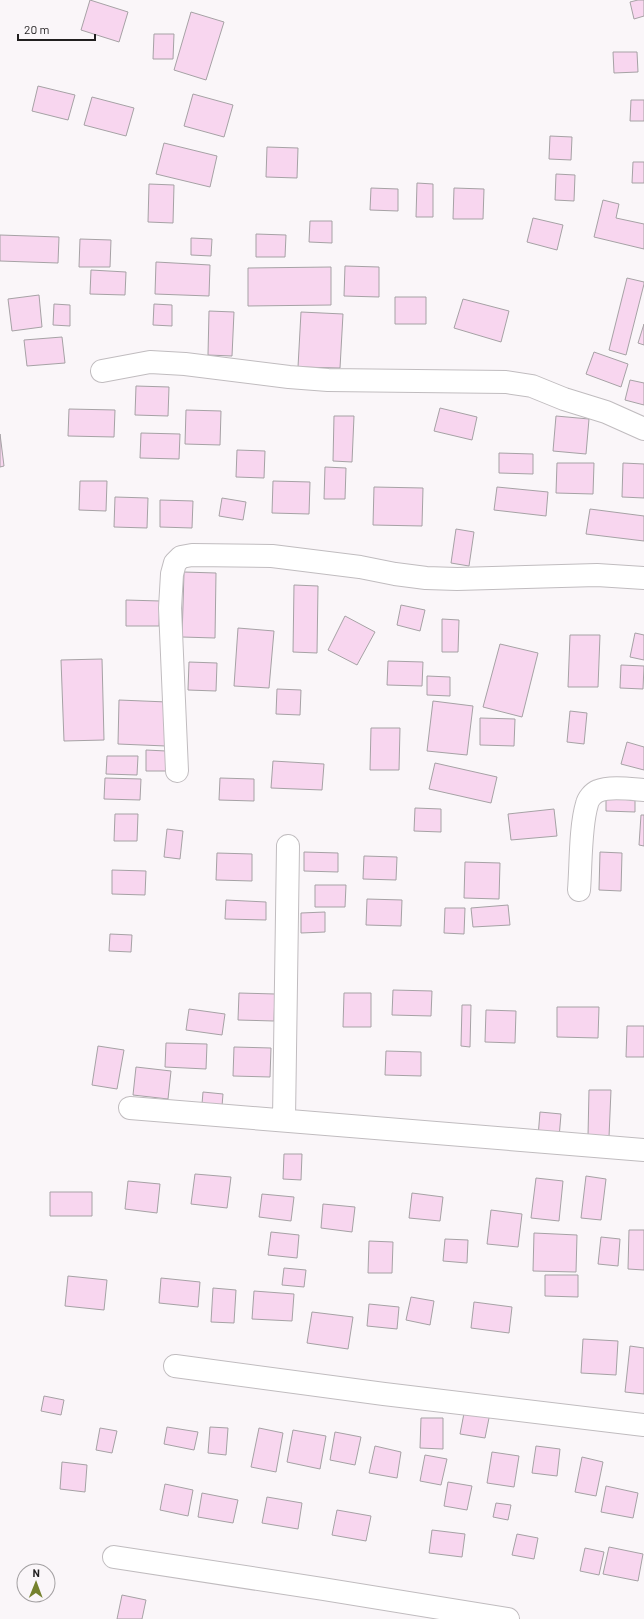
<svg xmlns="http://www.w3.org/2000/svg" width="644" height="1619" font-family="Barlow,sans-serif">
<rect width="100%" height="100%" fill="#faf6f9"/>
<path fill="#f8d6ef" stroke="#a6a2a5" d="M90,0L128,12L119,42L81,30Z
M638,0H644V16L634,19L630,2Z
M191,12L224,22L206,80L174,70Z
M154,34H174L173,59H153Z
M613,52H637L638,72L614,73Z
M38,86L75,95L68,120L32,111Z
M193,94L233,105L224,137L184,126Z
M92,97L134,108L126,136L84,125Z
M631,100H644V121H630Z
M550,136L572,137L571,160L549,159Z
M164,143L217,156L210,187L156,174Z
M267,147L298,148L297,178L266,177Z
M633,162H644V183H632Z
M556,174L575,175L574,201L555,200Z
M417,183L433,184V217H416Z
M149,184L174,185L173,223L148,222Z
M371,188L398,189V211L370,210Z
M454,188L484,189L483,219H453Z
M603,200L619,204L616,218L644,224V249L594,237Z
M533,218L563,225L557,250L527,242Z
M310,221H332V243L309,242Z
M256,234L286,235L285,257H256Z
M0,235L59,237L58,263L0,261Z
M191,238L212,239L211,256L191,255Z
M80,239L111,240L110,267H79Z
M156,262L210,265L209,296L155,294Z
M345,266L379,267V297L344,296Z
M331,267V305L248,306V268Z
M91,270L126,272L125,295L90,294Z
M627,278L644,282V284L626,355L609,350Z
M39,295L42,327L12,331L8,299Z
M395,297H426V324H395Z
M463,299L509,311L501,342L454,328Z
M54,304L70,305V326L53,325Z
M154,304L172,305V326L153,325Z
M209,311L234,312L232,356L208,355Z
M301,312L343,314L340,368L298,367Z
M644,324V345L638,343Z
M62,337L65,363L27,366L24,340Z
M594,352L628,364L621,387L586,374Z
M630,380L644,383V405L625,400Z
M136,386L169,387L168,416L135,415Z
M440,408L477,417L472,440L434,431Z
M69,409L115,410L114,437L68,436Z
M186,410L221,411L220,445L185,444Z
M334,416H354L352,462L333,461Z
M556,416L589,419L586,454L553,451Z
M141,433L180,434L179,459L140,458Z
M0,434L4,466L0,467Z
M237,450L265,451L264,478L236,477Z
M499,453L533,454V474L499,473Z
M557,463H594L593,494L556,493Z
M623,463L644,464V498L622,497Z
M325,467L346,468L345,499H324Z
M80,481H107L106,511L79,510Z
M273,481L310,482L309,514L272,513Z
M374,487L423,488L422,526L373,525Z
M497,487L548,492L546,516L494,510Z
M115,497L148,498L147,528L114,527Z
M222,498L246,502L243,520L219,516Z
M160,500L193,501L192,528L160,527Z
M590,509L644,516V541L586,534Z
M456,529L474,532L469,566L451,563Z
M184,572L216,573L215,638L182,637Z
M294,585L318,586L317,653L293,652Z
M126,600L160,601L159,626H126Z
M401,605L425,610L420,631L397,625Z
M345,616L375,632L357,665L328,650Z
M442,619L459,620L458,652H442Z
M238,628L274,631L269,688L234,686Z
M635,633L644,635V660L630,657Z
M570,635H600L598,687H568Z
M500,644L538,653L522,717L483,707Z
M102,659L104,740L64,741L61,660Z
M388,661L423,662L422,686L387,685Z
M189,662L217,663L216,691L188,690Z
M621,665L644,666L643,689L620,688Z
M427,676L450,677V696L427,695Z
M277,689L301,690L300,715L276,714Z
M119,700L167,702L166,746L118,744Z
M433,701L473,706L467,755L427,751Z
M570,711L587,713L584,744L567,742Z
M480,718L515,719L514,746L480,745Z
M371,728H400L399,770H370Z
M627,742L644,747V770L621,764Z
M146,750L166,751V771H146Z
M107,756H138L137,775L106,774Z
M273,761L324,764L322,790L271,788Z
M435,763L497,777L491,803L429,789Z
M105,778L141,779L140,800L104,799Z
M220,778L254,779V801L219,800Z
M606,789L635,790V812L606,811Z
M415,808L441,809V832L414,831Z
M554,809L557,836L511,840L508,814Z
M115,814H138L137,841H114Z
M641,815H644V846L639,845Z
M167,829L183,831L180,859L164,857Z
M304,852L338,853V872L304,871Z
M600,852L622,853L621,891L599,890Z
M217,853L252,854V881L216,880Z
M364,856L397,857L396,880L363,879Z
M465,862L500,863L499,899L464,898Z
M112,870L146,871L145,895L112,894Z
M315,885H346L345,907H315Z
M367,899L402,900L401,926L366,925Z
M226,900L266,902V920L225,919Z
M508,905L510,925L473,927L471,908Z
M445,908H465L464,934L444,933Z
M325,912V932L301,933V913Z
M110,934L132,935L131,952L109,951Z
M393,990L432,991L431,1016L392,1015Z
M239,993L275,994L274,1021L238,1020Z
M344,993H371V1027H343Z
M462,1005H471L470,1047L461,1046Z
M557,1007H599L598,1038L557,1037Z
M189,1009L225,1014L222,1035L186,1030Z
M486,1010L516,1011L515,1043L485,1042Z
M627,1026H644V1057H626Z
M166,1043L207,1044L206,1069L165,1067Z
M98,1046L124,1050L117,1089L92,1085Z
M234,1047L271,1048L270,1077L233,1076Z
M386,1051L421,1052V1076L385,1075Z
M136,1067L171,1071L168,1099L133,1095Z
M589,1090H611L609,1137L588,1136Z
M203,1092L223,1094L222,1106L202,1104Z
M540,1112L561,1114L559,1138L538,1137Z
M284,1154H302L301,1180L283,1179Z
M195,1174L231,1177L227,1208L191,1204Z
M586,1176L606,1179L601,1220L581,1218Z
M536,1178L563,1181L559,1221L531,1218Z
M128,1181L160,1184L157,1213L125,1209Z
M50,1192H92V1216H50Z
M412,1193L443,1197L440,1221L409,1218Z
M262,1194L294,1197L291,1221L259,1217Z
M323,1204L355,1207L352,1232L321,1228Z
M491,1210L522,1214L518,1247L487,1244Z
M629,1230H644V1270L628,1269Z
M271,1232L299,1235L297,1258L268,1255Z
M534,1233L577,1235L576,1272L533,1271Z
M601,1237L620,1239L618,1266L598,1264Z
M445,1239L468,1240L467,1263L443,1261Z
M369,1241L393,1242L392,1273H368Z
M284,1268L306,1270L304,1287L282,1285Z
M545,1275H578V1297L545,1296Z
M68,1276L107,1280L104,1310L65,1306Z
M161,1278L200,1282L198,1307L159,1303Z
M213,1288L236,1290L234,1323L211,1322Z
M254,1291L294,1294L292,1321L252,1319Z
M411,1297L434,1301L430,1325L406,1320Z
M474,1302L512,1307L509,1333L471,1328Z
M369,1304L399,1307L397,1329L367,1326Z
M312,1312L353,1317L348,1349L307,1343Z
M583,1339L618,1341L616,1375L581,1373Z
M630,1346L644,1348V1394L625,1392Z
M44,1396L64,1400L61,1415L41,1411Z
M465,1408L490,1413L485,1438L460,1434Z
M421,1418H443V1449L420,1448Z
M167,1427L198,1432L194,1450L164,1444Z
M210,1427L228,1428L226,1455L208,1453Z
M100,1428L117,1431L112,1453L96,1450Z
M259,1428L283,1433L276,1472L251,1467Z
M293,1430L326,1436L320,1469L287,1462Z
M335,1432L361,1437L355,1465L330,1460Z
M375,1446L401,1452L397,1478L369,1473Z
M536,1446L560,1449L557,1476L532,1473Z
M492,1452L519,1456L514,1487L487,1483Z
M425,1455L447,1459L441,1485L420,1481Z
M582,1457L603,1462L596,1496L575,1492Z
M62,1462L87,1465L85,1492L60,1489Z
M448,1482L472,1486L467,1510L444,1506Z
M165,1484L193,1490L188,1516L160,1510Z
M606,1486L638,1493L633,1518L601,1512Z
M202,1493L238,1500L233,1523L198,1517Z
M267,1497L302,1503L298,1529L262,1523Z
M496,1503L511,1505L508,1520L493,1517Z
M337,1510L371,1516L366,1541L332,1535Z
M432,1530L465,1534L462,1557L429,1553Z
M517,1534L538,1538L534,1559L512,1555Z
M609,1547L643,1554L638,1581L603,1574Z
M585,1548L604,1552L599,1575L580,1571Z
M122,1595L146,1600L142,1619H117Z"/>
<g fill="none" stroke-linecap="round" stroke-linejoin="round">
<g stroke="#c0bcbf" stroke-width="24">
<path id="street" d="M102,371L150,362L185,364L289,377L328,380L506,382L532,386L564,399L606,412L644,429
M177,771L170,608L172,574L175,563L181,557L192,555L272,556L360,567L395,574L426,578L457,579L597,575L644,578
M579,890C581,866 580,827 587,804C588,799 593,793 598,791C609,786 631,789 644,790
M130,1108L644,1150
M284,1119L288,846
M175,1366L384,1394L644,1425
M114,1557L323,1589L508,1619"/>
</g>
<use href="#street" stroke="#fff" stroke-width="22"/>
</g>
<g transform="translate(36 1583) rotate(1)"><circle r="19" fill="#faf6f9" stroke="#a3a0a2"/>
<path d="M0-3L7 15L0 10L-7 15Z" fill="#75812e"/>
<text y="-6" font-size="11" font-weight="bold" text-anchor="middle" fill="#211f20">N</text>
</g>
<path d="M18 34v6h77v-6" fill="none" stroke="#211f20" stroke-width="2"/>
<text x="24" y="34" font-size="12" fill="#211f20" stroke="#faf6f9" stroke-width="3" paint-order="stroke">20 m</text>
</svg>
